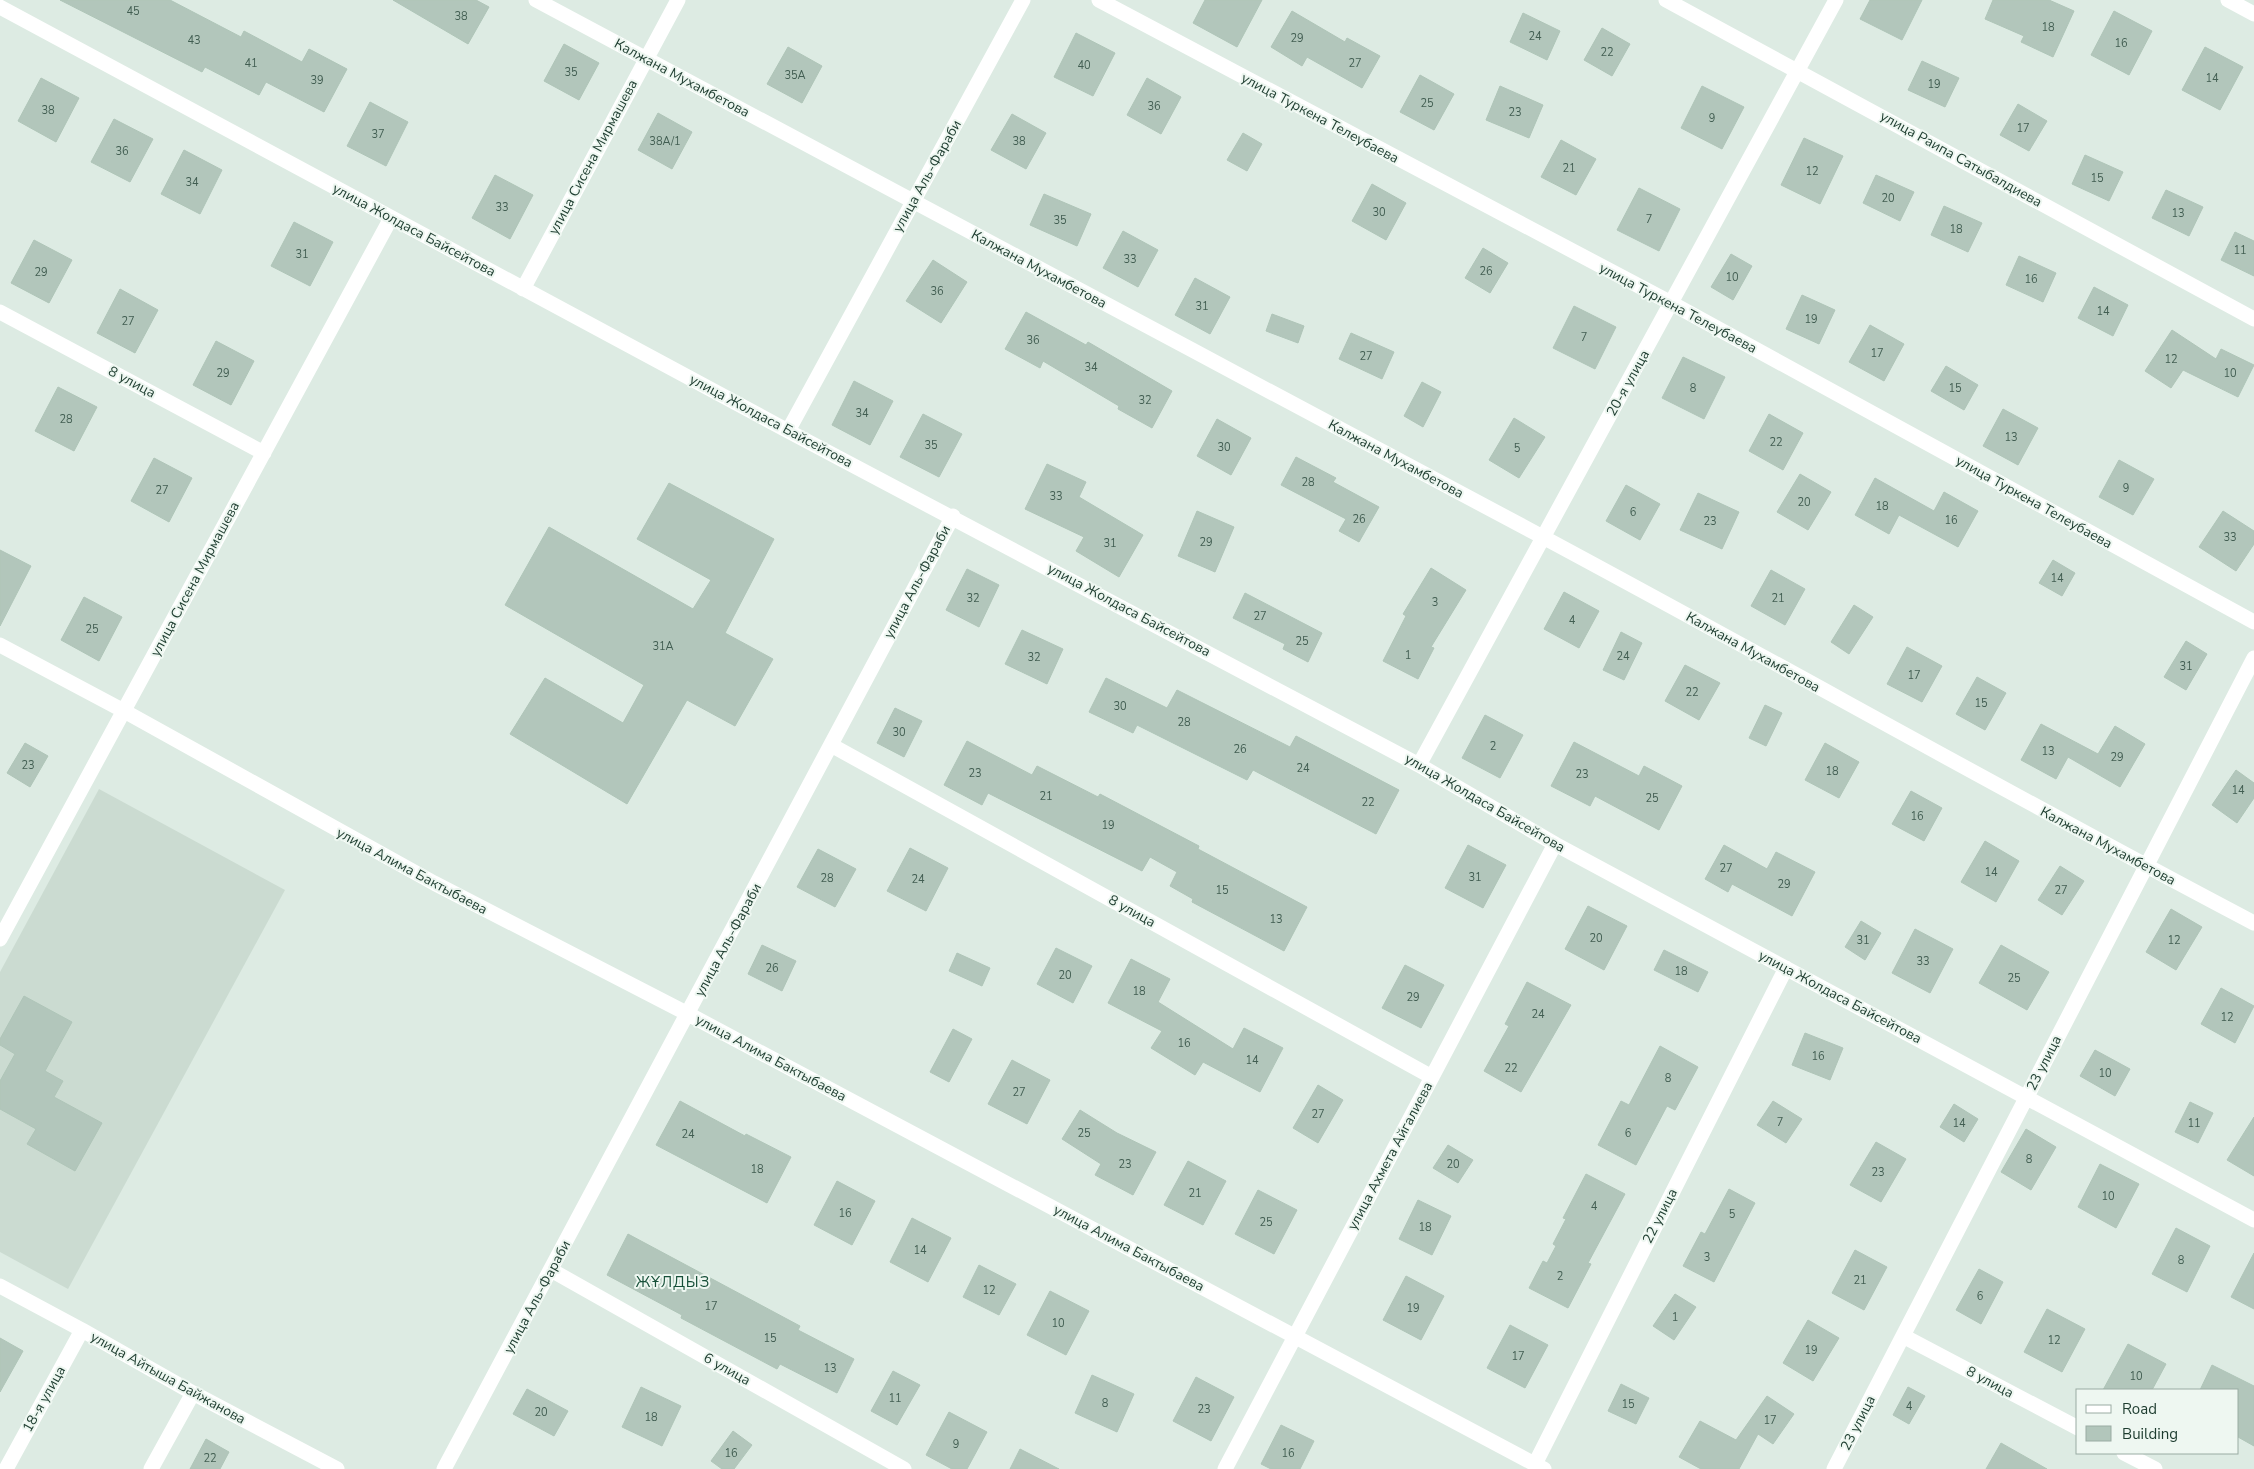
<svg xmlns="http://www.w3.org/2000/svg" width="2254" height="1469" font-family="'Nunito Sans',sans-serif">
<rect width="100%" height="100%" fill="#ddebe3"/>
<path fill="#cbdbd1" d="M99,789L285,890L68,1289L0,1252V972Z"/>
<path fill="#b2c6bb" stroke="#afc5b8" d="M60,0H170L241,37L244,31L302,62L309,49L347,69L324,112L266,82L259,95L205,67L202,72Z
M393,0H476L489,7L468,44Z
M1205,0H1262L1237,47L1193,23Z
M1870,0H1922L1902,40L1860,19Z
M1993,0H2049L2074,11L2053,57L2021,42L2024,36L1985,19Z
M1292,11L1345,42L1347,38L1380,56L1362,88L1307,57L1302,66L1271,47Z
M2114,11L2152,31L2129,75L2091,55Z
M1523,13L1560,31L1547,60L1510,42Z
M1602,28L1630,44L1612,76L1584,60Z
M1076,33L1115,53L1093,96L1054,77Z
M564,44L599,63L579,100L544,81Z
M788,47L822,66L802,103L767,84Z
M2205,47L2243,67L2220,110L2182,90Z
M1922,61L1959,78L1945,107L1908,90Z
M1420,75L1454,94L1434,130L1400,112Z
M41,78L79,98L56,142L18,121Z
M1147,78L1181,97L1161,134L1127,115Z
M1500,86L1543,105L1529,138L1486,120Z
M1702,86L1744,107L1722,149L1681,128Z
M370,102L408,122L386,166L347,146Z
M2018,104L2047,121L2029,151L2000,135Z
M658,113L692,132L672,169L638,150Z
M1012,114L1046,133L1026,169L991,150Z
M114,119L153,139L130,182L91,162Z
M1243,133L1262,144L1247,171L1227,160Z
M1804,138L1843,156L1820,204L1781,185Z
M1561,140L1596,159L1576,195L1541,177Z
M184,150L222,170L200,214L161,194Z
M2085,155L2123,172L2109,201L2072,184Z
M495,175L533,195L510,239L472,218Z
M1876,175L1914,192L1900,221L1863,203Z
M1372,184L1406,203L1386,240L1352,221Z
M1639,188L1680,209L1659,251L1617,230Z
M2166,190L2203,207L2189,236L2152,218Z
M1044,194L1091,214L1077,246L1030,225Z
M1944,206L1982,223L1968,252L1931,235Z
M294,222L333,242L310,286L271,266Z
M1123,231L1158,250L1138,287L1103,268Z
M2235,232L2254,241V276L2221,260Z
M34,240L72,260L49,303L11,283Z
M1483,248L1508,263L1490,293L1465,278Z
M1731,254L1752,266L1733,300L1711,287Z
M2019,256L2056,273L2043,302L2006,285Z
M933,260L967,282L941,323L906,301Z
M1195,278L1230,297L1210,334L1175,315Z
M2094,287L2128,305L2113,336L2078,318Z
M120,289L158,310L135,353L97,333Z
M1802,295L1835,310L1819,344L1786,329Z
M1574,306L1616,327L1595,369L1553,348Z
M1026,312L1086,345L1088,342L1172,391L1152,428L1118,409L1119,406L1043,361L1040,368L1005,349Z
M1272,314L1304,326L1298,343L1266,331Z
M1870,325L1904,344L1884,381L1849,362Z
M2172,330L2216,359L2221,349L2254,365L2238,397L2183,370L2171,388L2145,371Z
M1351,333L1394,352L1382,379L1339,359Z
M216,341L254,361L231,405L193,385Z
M1683,357L1725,377L1704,419L1662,398Z
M1946,366L1978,385L1964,410L1931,391Z
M854,381L893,401L870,445L832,425Z
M1422,382L1441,392L1423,427L1404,416Z
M58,387L97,407L74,451L35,431Z
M2003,409L2038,428L2018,465L1983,446Z
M923,414L962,434L939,477L900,457Z
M1769,414L1803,433L1783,470L1749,451Z
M1514,418L1545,437L1519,478L1489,460Z
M1217,419L1251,438L1231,475L1197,456Z
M1296,457L1336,478L1333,482L1379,507L1359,542L1339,531L1346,519L1281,485Z
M154,458L192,478L169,522L131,501Z
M2119,460L2154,479L2133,515L2099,497Z
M1047,464L1086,482L1079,497L1143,535L1119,577L1076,551L1084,537L1025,509Z
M1800,474L1831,492L1808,530L1777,512Z
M1875,478L1934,511L1944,492L1978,511L1958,547L1899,515L1889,534L1855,515Z
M669,483L774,539L725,633L773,659L735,726L687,700L627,804L510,734L545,678L623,723L644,685L505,605L549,527L693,609L711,580L637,539Z
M1626,485L1660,504L1640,540L1606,521Z
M1698,493L1739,512L1722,549L1680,530Z
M1197,511L1234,527L1215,572L1178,556Z
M2223,511L2254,531V544L2236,571L2199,547Z
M0,550L31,566L0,626Z
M2053,560L2075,573L2062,596L2039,583Z
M1431,568L1466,590L1431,647L1434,648L1418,679L1383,661L1406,616L1403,614Z
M967,569L999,585L979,627L946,610Z
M1771,570L1805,589L1785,625L1751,606Z
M1564,592L1599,611L1579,648L1544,629Z
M1245,593L1322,633L1308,662L1283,649L1285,644L1233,618Z
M84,597L122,617L99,661L61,640Z
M1854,605L1873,617L1849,654L1831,642Z
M1022,630L1063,649L1047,684L1005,664Z
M1621,632L1642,643L1624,680L1603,670Z
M2186,641L2207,654L2186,690L2164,677Z
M1907,647L1942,666L1922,702L1887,684Z
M1685,665L1720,683L1699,720L1665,701Z
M1977,677L2006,693L1985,730L1956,714Z
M1106,678L1167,708L1177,690L1290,747L1296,736L1399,790L1376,834L1253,770L1247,780L1137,725L1133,733L1089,712Z
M1765,705L1782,713L1766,746L1749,738Z
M895,708L922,721L904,757L877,743Z
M1485,715L1523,735L1500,778L1462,758Z
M2041,724L2098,754L2115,726L2145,744L2120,787L2068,757L2056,779L2021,760Z
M967,741L1032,775L1037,766L1098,797L1100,794L1199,846L1198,849L1307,907L1284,951L1192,902L1193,899L1170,886L1177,872L1150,857L1142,871L988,793L982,805L944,785Z
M1574,742L1639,776L1644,766L1682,786L1659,830L1595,796L1590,806L1551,786Z
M25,743L48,756L30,787L7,773Z
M1825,743L1859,762L1839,798L1805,780Z
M2236,770L2254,783V798L2237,823L2212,805Z
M1911,791L1942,808L1924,841L1892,824Z
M1985,841L2019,861L1996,902L1961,882Z
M1468,845L1506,865L1483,908L1445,888Z
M1724,845L1767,869L1776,852L1815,872L1792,916L1732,884L1728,892L1705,879Z
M910,848L948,868L926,911L887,891Z
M818,849L856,869L835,907L797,887Z
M2060,866L2084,881L2062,915L2038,900Z
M1588,906L1627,926L1604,970L1565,949Z
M2171,909L2202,927L2176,970L2146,952Z
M1861,921L1881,933L1865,960L1845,947Z
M1915,929L1953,949L1930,993L1892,973Z
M762,945L796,961L782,991L748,974Z
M2001,945L2049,972L2027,1010L1979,983Z
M1056,948L1092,966L1073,1003L1037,984Z
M1664,950L1708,972L1698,992L1654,970Z
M957,953L990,968L982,986L949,971Z
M1131,959L1170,979L1158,1002L1233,1049L1244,1028L1283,1048L1260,1092L1203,1062L1195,1075L1151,1048L1162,1031L1108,1003Z
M1405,965L1444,985L1421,1028L1382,1008Z
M1527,982L1571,1005L1521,1092L1484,1071L1509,1026L1505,1024Z
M2221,988L2254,1006L2235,1043L2201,1024Z
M24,996L72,1022L45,1071L63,1081L54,1097L102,1123L75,1171L27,1144L36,1129L0,1109V1081L15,1054L0,1045V1039Z
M953,1029L972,1039L949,1082L930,1072Z
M1805,1033L1843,1048L1830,1080L1792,1065Z
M1660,1046L1698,1067L1675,1110L1667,1106L1636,1165L1598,1145L1621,1101L1629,1105Z
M2095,1050L2130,1069L2115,1096L2080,1076Z
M1012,1060L1050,1080L1027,1124L988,1104Z
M1318,1085L1343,1100L1318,1143L1293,1128Z
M680,1101L745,1136L746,1134L791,1157L767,1203L656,1145Z
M1773,1101L1802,1119L1786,1143L1757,1125Z
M2190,1102L2213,1113L2198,1143L2175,1132Z
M1954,1104L1978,1119L1964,1142L1940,1127Z
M1080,1110L1117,1133L1156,1152L1133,1195L1095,1175L1101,1164L1062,1139Z
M2254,1117V1176L2227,1160Z
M2026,1129L2056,1147L2031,1190L2001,1172Z
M1876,1142L1906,1159L1881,1202L1850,1185Z
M1448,1145L1473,1160L1458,1183L1433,1168Z
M1188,1161L1226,1181L1203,1225L1164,1205Z
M2100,1164L2139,1184L2116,1228L2078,1207Z
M1586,1174L1625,1194L1588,1263L1591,1264L1568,1308L1529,1288L1543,1261L1547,1263L1556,1246L1553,1244L1566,1219L1563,1218Z
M837,1181L875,1201L852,1245L814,1225Z
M1729,1189L1755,1203L1714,1282L1683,1266L1701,1232L1705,1234Z
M1258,1190L1297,1210L1274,1254L1235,1234Z
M1418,1200L1451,1216L1432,1255L1399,1239Z
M912,1218L951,1238L928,1282L890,1262Z
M2176,1228L2210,1246L2187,1292L2152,1274Z
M628,1234L800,1326L798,1330L854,1359L837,1393L780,1364L777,1369L681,1318L682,1315L607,1275Z
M1855,1250L1887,1267L1864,1310L1832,1293Z
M2254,1253V1309L2231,1297Z
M979,1265L1016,1284L999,1315L963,1297Z
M1979,1269L2003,1282L1981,1324L1956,1310Z
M1406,1276L1444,1296L1421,1340L1383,1320Z
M1050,1291L1089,1311L1066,1355L1027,1335Z
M1675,1294L1696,1307L1674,1340L1653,1326Z
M2047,1309L2085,1329L2062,1372L2024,1352Z
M1808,1320L1839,1338L1813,1381L1783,1363Z
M1510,1325L1548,1345L1525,1388L1487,1368Z
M0,1338L23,1351L0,1392Z
M2128,1344L2166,1364L2152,1390H2103Z
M2212,1365L2254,1386V1446L2238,1437V1390H2200Z
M893,1371L920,1385L897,1425L871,1411Z
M1092,1375L1134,1394L1117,1432L1075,1413Z
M1196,1377L1234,1397L1211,1441L1173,1421Z
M1621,1384L1649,1398L1636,1424L1608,1411Z
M641,1387L681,1406L662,1446L622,1427Z
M1908,1387L1925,1396L1909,1424L1893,1415Z
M527,1389L568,1411L554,1436L513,1414Z
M1767,1396L1794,1414L1773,1444L1758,1434L1739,1469H1701L1679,1457L1700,1421L1736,1440Z
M949,1412L987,1432L967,1469H952L926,1455Z
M1281,1425L1314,1441L1300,1469H1271L1261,1464Z
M733,1431L752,1445L734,1469H722L711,1461Z
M206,1439L229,1452L220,1469H190Z
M2001,1443L2047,1469H1986Z
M1020,1449L1059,1469H1010Z"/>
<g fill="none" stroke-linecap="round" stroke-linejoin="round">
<path stroke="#fff" stroke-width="15" d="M536,0C870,180 1205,356 1539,535C1778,663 2014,797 2254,923
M1099,0L1671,303L2254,622
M1666,0L2254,319
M2228,0L2254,14
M0,7L788,431L1419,765L1555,844L2254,1220
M523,289L678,0
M0,312L264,453
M788,431L1023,0
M0,645L124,711L434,883L688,1014L1544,1469
M831,745L1432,1077
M1419,765L1836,0
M0,939L391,218
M551,1270L904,1469
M0,1286L82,1330L193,1393L337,1469
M1903,1336L2078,1428
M2124,1453L2155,1469
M1535,1464L1786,968
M6,1469L82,1330
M151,1469L193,1393
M444,1469L953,516
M1225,1469L1555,844
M1834,1469L2254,658"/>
</g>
<g text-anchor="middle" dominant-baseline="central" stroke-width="4" stroke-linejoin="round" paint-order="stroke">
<g font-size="11" fill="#425e52">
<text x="133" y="11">45</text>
<text x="461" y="16">38</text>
<text x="2048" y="27">18</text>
<text x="1535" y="36">24</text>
<text x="1297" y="38">29</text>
<text x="194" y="40">43</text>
<text x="2121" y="43">16</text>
<text x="1607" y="52">22</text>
<text x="251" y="63">41</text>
<text x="1355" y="63">27</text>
<text x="1084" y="65">40</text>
<text x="571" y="72">35</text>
<text x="795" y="75">35А</text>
<text x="2212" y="78">14</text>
<text x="317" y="80">39</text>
<text x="1934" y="84">19</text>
<text x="1427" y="103">25</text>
<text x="1154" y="106">36</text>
<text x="48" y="110">38</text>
<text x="1515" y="112">23</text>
<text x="1712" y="118">9</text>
<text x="2023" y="128">17</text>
<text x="378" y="134">37</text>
<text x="665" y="141">38А/1</text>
<text x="1019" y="141">38</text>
<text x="122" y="151">36</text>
<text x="1569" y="168">21</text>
<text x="1812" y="171">12</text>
<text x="2097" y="178">15</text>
<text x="192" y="182">34</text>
<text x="1888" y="198">20</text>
<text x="502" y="207">33</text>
<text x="1379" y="212">30</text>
<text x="2178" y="213">13</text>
<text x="1649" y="219">7</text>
<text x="1060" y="220">35</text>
<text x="1956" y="229">18</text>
<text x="2240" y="250">11</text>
<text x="302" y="254">31</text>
<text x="1130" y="259">33</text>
<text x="1486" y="271">26</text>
<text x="41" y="272">29</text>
<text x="1732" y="277">10</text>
<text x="2031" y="279">16</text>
<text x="937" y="291">36</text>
<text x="1202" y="306">31</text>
<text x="2103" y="311">14</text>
<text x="1811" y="319">19</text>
<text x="128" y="321">27</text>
<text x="1584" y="337">7</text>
<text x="1033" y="340">36</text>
<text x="1877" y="353">17</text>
<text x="1366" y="356">27</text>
<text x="2171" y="359">12</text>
<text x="1091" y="367">34</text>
<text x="223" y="373">29</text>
<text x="2230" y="373">10</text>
<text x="1693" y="388">8</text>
<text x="1955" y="388">15</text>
<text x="1145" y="400">32</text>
<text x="862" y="413">34</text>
<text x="66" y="419">28</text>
<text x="2011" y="437">13</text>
<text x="1776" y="442">22</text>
<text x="931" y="445">35</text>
<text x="1224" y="447">30</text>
<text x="1517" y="448">5</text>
<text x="1308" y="482">28</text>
<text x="2126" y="488">9</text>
<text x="162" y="490">27</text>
<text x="1056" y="496">33</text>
<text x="1804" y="502">20</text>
<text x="1882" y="506">18</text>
<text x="1633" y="512">6</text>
<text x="1359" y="519">26</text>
<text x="1951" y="520">16</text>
<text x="1710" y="521">23</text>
<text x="2230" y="537">33</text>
<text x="1206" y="542">29</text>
<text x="1110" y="543">31</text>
<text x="2057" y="578">14</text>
<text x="973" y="598">32</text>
<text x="1778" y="598">21</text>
<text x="1435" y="602">3</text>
<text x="1260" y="616">27</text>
<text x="1572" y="620">4</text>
<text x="92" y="629">25</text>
<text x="1302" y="641">25</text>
<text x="663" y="646">31А</text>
<text x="1408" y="655">1</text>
<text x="1623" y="656">24</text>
<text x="1034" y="657">32</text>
<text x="2186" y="666">31</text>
<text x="1914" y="675">17</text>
<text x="1692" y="692">22</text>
<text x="1981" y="703">15</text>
<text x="1120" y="706">30</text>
<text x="1184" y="722">28</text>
<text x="899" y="732">30</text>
<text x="1493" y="746">2</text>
<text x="1240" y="749">26</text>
<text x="2048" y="751">13</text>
<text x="2117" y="757">29</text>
<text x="28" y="765">23</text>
<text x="1303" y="768">24</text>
<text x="1832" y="771">18</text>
<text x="975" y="773">23</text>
<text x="1582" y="774">23</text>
<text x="2238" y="790">14</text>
<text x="1046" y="796">21</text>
<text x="1652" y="798">25</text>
<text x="1368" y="802">22</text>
<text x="1917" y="816">16</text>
<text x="1108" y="825">19</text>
<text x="1726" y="868">27</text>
<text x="1991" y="872">14</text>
<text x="1475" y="877">31</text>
<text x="827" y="878">28</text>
<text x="918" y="879">24</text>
<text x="1784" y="884">29</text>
<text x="1222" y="890">15</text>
<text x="2061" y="890">27</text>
<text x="1276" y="919">13</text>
<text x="1596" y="938">20</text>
<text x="1863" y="940">31</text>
<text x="2174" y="940">12</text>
<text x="1923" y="961">33</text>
<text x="772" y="968">26</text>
<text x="1681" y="971">18</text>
<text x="1065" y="975">20</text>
<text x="2014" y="978">25</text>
<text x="1139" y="991">18</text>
<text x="1413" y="997">29</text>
<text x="1538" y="1014">24</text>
<text x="2227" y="1017">12</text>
<text x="1184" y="1043">16</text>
<text x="1818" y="1056">16</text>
<text x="1252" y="1060">14</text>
<text x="1511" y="1068">22</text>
<text x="2105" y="1073">10</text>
<text x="1668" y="1078">8</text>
<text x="1019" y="1092">27</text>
<text x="1318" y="1114">27</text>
<text x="1780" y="1122">7</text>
<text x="1959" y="1123">14</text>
<text x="2194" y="1123">11</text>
<text x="1084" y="1133">25</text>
<text x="1628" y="1133">6</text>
<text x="688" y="1134">24</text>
<text x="2029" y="1159">8</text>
<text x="1125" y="1164">23</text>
<text x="1453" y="1164">20</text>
<text x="757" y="1169">18</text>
<text x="1878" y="1172">23</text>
<text x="1195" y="1193">21</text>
<text x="2108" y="1196">10</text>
<text x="1594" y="1206">4</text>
<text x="845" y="1213">16</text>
<text x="1732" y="1214">5</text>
<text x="1266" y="1222">25</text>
<text x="1425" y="1227">18</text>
<text x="920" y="1250">14</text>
<text x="1707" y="1257">3</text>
<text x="2181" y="1260">8</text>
<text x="1560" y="1276">2</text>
<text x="1860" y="1280">21</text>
<text x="989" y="1290">12</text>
<text x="1980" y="1296">6</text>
<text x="711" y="1306">17</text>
<text x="1413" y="1308">19</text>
<text x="1675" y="1317">1</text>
<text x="1058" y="1323">10</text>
<text x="770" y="1338">15</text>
<text x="2054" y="1340">12</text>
<text x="1811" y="1350">19</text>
<text x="1518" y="1356">17</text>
<text x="830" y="1368">13</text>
<text x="2136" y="1376">10</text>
<text x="895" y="1398">11</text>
<text x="1105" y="1403">8</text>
<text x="1628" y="1404">15</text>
<text x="1909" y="1406">4</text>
<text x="1204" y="1409">23</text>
<text x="541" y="1412">20</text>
<text x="651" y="1417">18</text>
<text x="1770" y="1420">17</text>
<text x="956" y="1444">9</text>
<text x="731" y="1453">16</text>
<text x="1288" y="1453">16</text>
<text x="210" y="1458">22</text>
</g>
<g font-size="14" fill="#1d3c2f" stroke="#eef7f1">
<text transform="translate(682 78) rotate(28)">Калжана Мухамбетова</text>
<text transform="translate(1320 118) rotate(28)">улица Туркена Телеубаева</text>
<text transform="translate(593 157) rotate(-62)">улица Сисена Мирмашева</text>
<text transform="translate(1961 159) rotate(29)">улица Раипа Сатыбалдиева</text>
<text transform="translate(927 176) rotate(-61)">улица Аль-Фараби</text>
<text transform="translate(414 230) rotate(28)">улица Жолдаса Байсейтова</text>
<text transform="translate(1039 269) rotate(28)">Калжана Мухамбетова</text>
<text transform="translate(1678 308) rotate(28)">улица Туркена Телеубаева</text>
<text transform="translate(132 382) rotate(28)">8 улица</text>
<text transform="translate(1628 383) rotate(-61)">20-я улица</text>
<text transform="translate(771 421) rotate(28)">улица Жолдаса Байсейтова</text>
<text transform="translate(1396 459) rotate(28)">Калжана Мухамбетова</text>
<text transform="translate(2034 502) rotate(29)">улица Туркена Телеубаева</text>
<text transform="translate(195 579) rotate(-62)">улица Сисена Мирмашева</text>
<text transform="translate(917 582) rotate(-62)">улица Аль-Фараби</text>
<text transform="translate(1129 610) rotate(28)">улица Жолдаса Байсейтова</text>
<text transform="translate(1753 652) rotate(29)">Калжана Мухамбетова</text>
<text transform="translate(1485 803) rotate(30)">улица Жолдаса Байсейтова</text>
<text transform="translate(2108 846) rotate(28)">Калжана Мухамбетова</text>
<text transform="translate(412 871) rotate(28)">улица Алима Бактыбаева</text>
<text transform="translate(1132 911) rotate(29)">8 улица</text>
<text transform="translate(728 940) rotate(-62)">улица Аль-Фараби</text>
<text transform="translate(1840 997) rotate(28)">улица Жолдаса Байсейтова</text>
<text transform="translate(771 1058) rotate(28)">улица Алима Бактыбаева</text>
<text transform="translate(2044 1063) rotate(-63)">23 улица</text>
<text transform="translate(1390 1156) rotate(-62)">улица Ахмета Айгалиева</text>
<text transform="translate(1660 1216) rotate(-63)">22 улица</text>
<text transform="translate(1129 1248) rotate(28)">улица Алима Бактыбаева</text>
<text transform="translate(537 1297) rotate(-62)">улица Аль-Фараби</text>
<text transform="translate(727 1369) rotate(29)">6 улица</text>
<text transform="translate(168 1378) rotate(29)">улица Айтыша Байжанова</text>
<text transform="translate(1990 1382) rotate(28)">8 улица</text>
<text transform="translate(44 1399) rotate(-61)">18-я улица</text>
<text transform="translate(1858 1423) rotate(-63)">23 улица</text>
</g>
<g font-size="15" letter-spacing="1" fill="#175039" stroke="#eef7f1">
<text x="673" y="1282">ЖҰЛДЫЗ</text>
</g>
</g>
<rect x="2076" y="1389" width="162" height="65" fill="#eef7f1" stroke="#9aaca3"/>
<rect x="2086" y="1405" width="25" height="8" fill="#ffffff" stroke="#9aaca3"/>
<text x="2122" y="1414" font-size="15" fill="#1d3c2f">Road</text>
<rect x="2086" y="1426" width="25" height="15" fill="#b2c6bb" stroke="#9aaca3"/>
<text x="2122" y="1439" font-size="15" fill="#1d3c2f">Building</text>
</svg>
